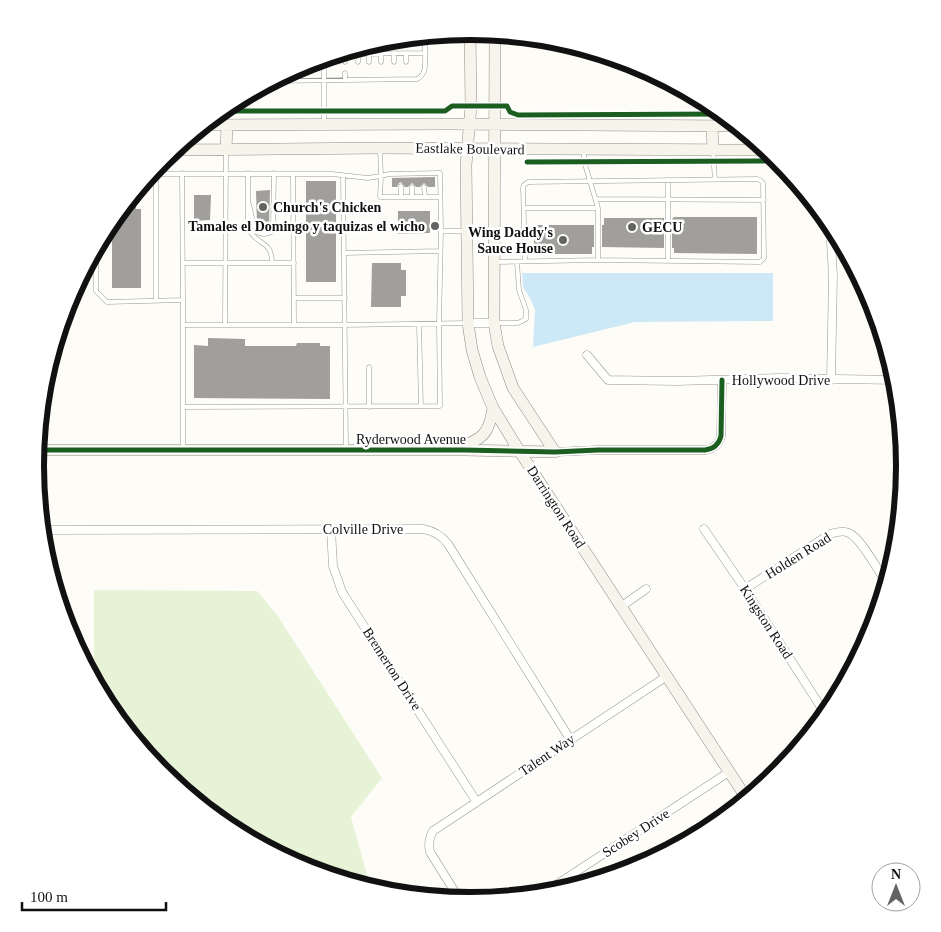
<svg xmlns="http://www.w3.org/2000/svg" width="941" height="932" font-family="'Times New Roman',serif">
<rect width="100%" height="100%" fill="#fdfcf7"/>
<path fill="#e7f3d7" d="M94,590L257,591L277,615L382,778L351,817L368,879L375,889L304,868L229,827L163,773L109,707L94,679Z"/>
<path fill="#cde8f7" d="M522,273H773V321L635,322L533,347L535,310L531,300L523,287Z"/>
<path fill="#a19f9c" d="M435,177V187H428L424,183L420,187H416L412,183L408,187H405L401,182L399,183L397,187H392V178Z
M306,181H336V282H306Z
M270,190L269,224H257L256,191Z
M136,191V209H141V288H112V235H103L109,224Z
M194,195H211L210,220L194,221Z
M398,211H430V233L398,234Z
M674,217H757V254L674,253V248H672V219Z
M604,218H664V248L602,247V225H604Z
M534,225H594V247H592V254H534Z
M372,263H401V270H406V296H401V307H371Z
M208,338L245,339V346H296L297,343H320V346H330V399L194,398V345L208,346Z"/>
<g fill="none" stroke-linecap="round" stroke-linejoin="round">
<g stroke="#979795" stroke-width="5">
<path id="lane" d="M394,53V62
M406,53V62
M339,54L425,53V36
M345,54V62
M369,54V62
M381,54V62
M358,62L359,54
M345,73V80
M274,81L417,79C427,74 425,64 425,53
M225,108L226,123
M324,122V58
M380,149L381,176L389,174L440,173L441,231
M584,150V161L598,208V260
M713,152L715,180
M182,173L183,300
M248,173V228C257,247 272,239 272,263
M151,174H332L368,178L381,176L380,197H440
M156,174V300
M293,174L294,325
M343,176L346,449
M401,186V197
M412,187V197
M424,187L425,197
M596,199L764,200
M249,204L255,231C261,235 266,235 271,232L273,227L274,173
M524,208H598
M96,250V291L107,302L183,300V325
M344,253L440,251
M668,261V180
M496,262L598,260L760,262L764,258L763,183L760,180L757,179L528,182L524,185L523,188L525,261
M183,263H294
M294,298H345
M496,323H518L526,319V310L519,290L517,262
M419,324L421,406
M225,325L226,153
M369,367V407
M183,407L440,406L439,323L441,231H464
M183,448V325H345L468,323"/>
</g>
<g stroke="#979795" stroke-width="9">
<path id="street" d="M571,44C578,53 587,53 597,52
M468,323H494
M587,355L608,380L677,381L779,378L896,380
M831,380L833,276L831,242L835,230
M555,452L598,450H705C714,449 719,444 721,436L722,380
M331,529L333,566L342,592L476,801
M704,529L745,589L826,715
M42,530L423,529C434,531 441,535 448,544L570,739
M745,589L830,534C836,532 843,530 849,533C861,538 879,572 887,584
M622,606L646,589
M542,894L729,772
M460,900L430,852C428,844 429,838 433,831L667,676"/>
</g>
<g stroke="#8e8d8b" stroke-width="12">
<path id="secondary" d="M470,31L471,106L466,165L468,323L472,350L480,377L493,408L520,452L747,799
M495,34L494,323L498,346L513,388L555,452
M204,125L448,124L738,126
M712,126L713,150
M173,150L380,148L767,150
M226,150L227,125
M458,448C482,439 489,435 493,408
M37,450H464L555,452"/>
</g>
<use href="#lane" stroke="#fffffe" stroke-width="4"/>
<use href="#street" stroke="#fffffe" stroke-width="8"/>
<use href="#secondary" stroke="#f6f4eb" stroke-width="11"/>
<g stroke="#fff" stroke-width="8">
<path id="cycleway" d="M222,111H445L452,106H507L510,112L518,115L723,114
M527,162L780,161
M37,450H464L555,452L598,450H705C714,449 719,444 721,436L722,380"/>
</g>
<use href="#cycleway" stroke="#1b5e20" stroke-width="5"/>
</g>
<g fill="#646362" stroke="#fff" stroke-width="2">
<circle cx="263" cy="207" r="5"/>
<circle cx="435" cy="226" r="5"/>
<circle cx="632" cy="227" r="5"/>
<circle cx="563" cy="240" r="5"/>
</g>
<g text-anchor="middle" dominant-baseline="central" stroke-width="5" stroke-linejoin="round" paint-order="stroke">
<g font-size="14" fill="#111" stroke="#fff">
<text transform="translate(470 149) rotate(1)">Eastlake Boulevard</text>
<text x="781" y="380">Hollywood Drive</text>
<text x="411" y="439">Ryderwood Avenue</text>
<text transform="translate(556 507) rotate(57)">Darrington Road</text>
<text x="363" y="529">Colville Drive</text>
<text transform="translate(798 556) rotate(-32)">Holden Road</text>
<text transform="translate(766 622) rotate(57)">Kingston Road</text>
<text transform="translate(392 669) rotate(57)">Bremerton Drive</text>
<text transform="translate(547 755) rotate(-34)">Talent Way</text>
<text transform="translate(636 833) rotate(-33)">Scobey Drive</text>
</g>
<g font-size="14" font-weight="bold" fill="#111" stroke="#fff" text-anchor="start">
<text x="273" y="207">Church's Chicken</text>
<text x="425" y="226" text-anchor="end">Tamales el Domingo y taquizas el wicho</text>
<text x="642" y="227">GECU</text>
<text x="553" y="232" text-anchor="end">Wing Daddy's<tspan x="553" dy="16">Sauce House</tspan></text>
</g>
</g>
<path d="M0 0H941V932H0ZM44 466a426 426 0 1 1 852 0a426 426 0 1 1-852 0Z" fill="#fff" fill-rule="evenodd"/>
<path fill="none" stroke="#111" stroke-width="6" d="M44 466a426 426 0 1 1 852 0a426 426 0 1 1-852 0Z"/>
<g transform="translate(896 887)"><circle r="24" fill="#ffffff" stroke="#a0a0a0"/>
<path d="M0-4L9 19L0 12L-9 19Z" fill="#646362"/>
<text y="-8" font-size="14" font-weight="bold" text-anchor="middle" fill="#111111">N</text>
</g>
<path d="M22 902v8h144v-8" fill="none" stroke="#111111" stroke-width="2.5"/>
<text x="30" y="902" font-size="15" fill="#111111" stroke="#ffffff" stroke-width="4" paint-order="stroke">100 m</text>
</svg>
